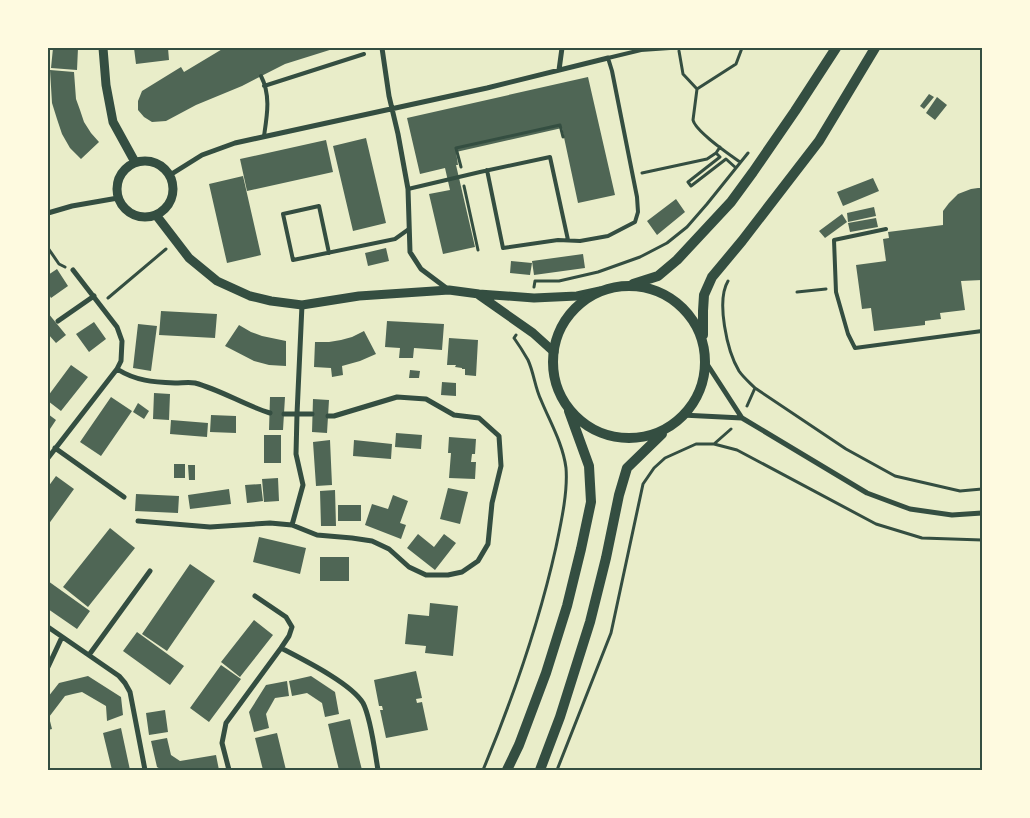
<svg xmlns="http://www.w3.org/2000/svg" width="1030" height="818" font-family="Bitter,serif">
<rect width="100%" height="100%" fill="#e9edc9"/>
<path fill="#4f6655" d="M53,48H78L77,70L51,68Z
M134,48H168L169,60L136,64Z
M224,48H336L285,64L242,86L196,105L166,121L152,122L144,117L138,110V101L142,91L181,67L184,72Z
M50,70L74,72L76,99L80,110L84,122L91,133L99,142L81,159L70,148L62,134L57,119L52,103Z
M588,77L615,195L578,203L562,128L456,152L458,165H456L475,247L443,254L429,194L450,190L445,168L420,174L407,118Z
M929,94L934,97L924,109L920,106Z
M937,97L947,105L935,120L926,113Z
M366,138L386,223L353,231L333,146Z
M326,140L333,172L247,191L240,159Z
M243,176L261,255L227,263L209,184Z
M873,178L879,191L843,206L837,192Z
M978,188H982V280L961,281L965,310L940,313L941,319L925,321V325L874,331L871,308L862,309L856,265L886,261L883,239L889,238L888,232L943,225V211L949,203L958,194L971,189Z
M676,199L685,212L657,235L647,221Z
M874,207L876,216L848,222L847,213Z
M842,214L847,222L825,238L819,231Z
M876,218L878,227L850,232L848,223Z
M386,248L389,261L368,266L365,253Z
M583,254L585,268L534,275L532,261Z
M511,261L532,263L530,275L510,273Z
M57,269L68,286L51,298L48,293V275Z
M161,311L217,314L215,338L159,335Z
M48,313L66,335L56,343L48,334Z
M387,321L444,324L442,350L414,348L413,358H399L400,348L385,347Z
M94,322L106,339L89,352L76,334Z
M138,324L157,326L151,371L133,368Z
M239,325L251,332L262,336L286,341V366L269,365L254,361L225,346Z
M364,331L376,354L360,361L342,366L343,375L332,377L331,368L314,367L315,342H329L341,340L352,337Z
M449,338L478,340L476,376L465,375V369H462V368L455,367L456,365H447Z
M71,365L88,377L61,411L48,401V396Z
M410,370L420,371L419,378H409Z
M442,382L456,383V396L441,395Z
M154,393L170,394L169,420L153,419Z
M111,397L132,411L101,456L80,442Z
M270,397H285L283,430H269Z
M313,399L329,400L327,433L312,432Z
M138,403L149,411L144,419L133,412Z
M48,414L56,420L48,432Z
M211,415L236,416V433L210,432Z
M171,420L208,423L207,437L170,434Z
M396,433L422,435L421,449L395,447Z
M264,435H281V463H264Z
M449,437L476,439L475,454H472L471,462H476L475,479L449,478L451,453H448Z
M330,440L332,485L316,486L313,442Z
M354,440L392,444L391,459L353,456Z
M174,464H185V478H174Z
M188,465H195V480H189Z
M56,476L74,489L48,525V487Z
M278,478L279,501L264,502L262,479Z
M261,484L263,501L247,503L245,485Z
M448,488L468,492L460,524L440,519Z
M229,489L231,504L190,509L188,495Z
M335,490L336,526H321L320,491Z
M136,494L179,496L178,513L135,511Z
M393,495L408,501L400,523L406,525L401,539L365,525L372,504L388,509Z
M338,505H361V521H338Z
M110,528L135,548L88,607L63,587Z
M418,534L434,547L444,534L456,543L435,570L407,548Z
M259,537L306,548L300,574L253,562Z
M320,557H349V581H320Z
M190,564L215,581L167,651L142,634Z
M48,581L90,611L77,629L48,609Z
M430,603L458,606L453,656L425,653L426,646L405,644L408,614L429,616Z
M254,620L273,635L240,677L221,662Z
M137,632L184,666L170,685L123,651Z
M221,665L241,679L209,722L190,708Z
M416,671L422,698L416,699L417,703L422,702L428,730L386,738L380,710H383L382,706H379L374,680Z
M88,676L121,697L123,715L107,721L106,706L82,692L73,694L65,696L49,717L52,729L48,730V697L59,683Z
M311,676L335,692L339,714L325,717L322,703L307,693L292,696L289,681Z
M287,681L289,696L275,698L266,714L269,728L254,732L249,712L266,685Z
M165,710L168,732L149,735L146,713Z
M350,719L359,758L362,770H339L334,750L328,724Z
M121,728L130,770H112L103,733Z
M277,733L286,770H263L255,738Z
M167,738L171,755L180,761L216,755L219,770H162L157,767L151,741Z"/>
<g fill="none" stroke-linecap="round" stroke-linejoin="round">
<path stroke="#344e41" stroke-width="3" d="M679,51L683,74L697,89L693,120C696,132 729,154 740,162
M697,89L736,64L742,48
M720,147L716,153L720,157L688,182L691,186L726,159L736,168
M461,167L456,148L560,125L563,137
M642,173L707,159L716,153
M464,186L478,250
M48,248L59,264L65,267
M728,281C716,301 727,351 739,371C743,377 749,382 755,388L846,449L895,476L960,491L982,489
M534,287L535,281H559L598,272L640,257L667,243L687,227L707,204L748,153
M797,292L826,289
M108,298L166,249
M747,406L755,388
M714,444L731,429
M483,770C513,698 539,623 556,547C561,523 568,492 566,468C563,444 550,422 541,400C535,388 534,373 528,360C524,353 519,345 514,338L516,335
M557,770L611,633L643,484L654,468L665,458L696,444H714L737,450L876,524L922,538L982,540"/>
<path stroke="#344e41" stroke-width="4" d="M261,76C271,95 267,116 264,136
M264,86L364,54
M487,170L503,248L558,240L580,241L608,236L635,222L638,212L637,197L612,71L608,58L641,50L670,48
M408,189L480,172L550,157L568,240
M886,229L834,240L836,292L848,334L855,348L982,331
M329,253L319,206L283,214L293,260L395,239L409,229"/>
<path stroke="#344e41" stroke-width="5" d="M382,48L389,96L398,134L408,189L410,252L421,269L449,290
M559,70L562,48
M170,175L202,155L235,143L487,88L608,58
M48,213L72,206L118,198
M58,321L94,296
M707,364L742,418L867,493L910,509L952,515L982,513
M117,369C136,381 153,382 175,383C182,383 189,382 195,383C221,390 244,405 270,413
M284,414H312
M682,415L742,418
M55,448L124,497
M48,458L117,369L121,361L122,341L117,327L73,270
M138,521L210,527L270,523L292,525L317,535L352,538L372,541L389,549L409,567L426,575H448L462,572L478,561L488,544L492,503L501,466L499,436L479,418L454,415L426,399L397,397L334,416H328
M292,525L303,485L296,454L297,414L302,305
M48,627L119,676L125,683L130,692L145,770
M281,648C302,659 351,683 363,703C371,718 375,753 378,770
M89,655L150,571
M48,667L62,637
M229,770L222,743L226,723L281,648L289,636L292,627L286,617L255,596"/>
<path stroke="#344e41" stroke-width="9" d="M103,48L106,85L113,122L135,162
M117 189a28 28 0 1 1 56 0a28 28 0 1 1-56 0Z
M156,215L189,258L217,281L250,296L271,301L302,305L359,296L449,290L479,294L534,298L577,296L600,291
M479,295L533,333L554,352"/>
<path stroke="#344e41" stroke-width="10" d="M633,284L658,276L677,260L731,202L753,172L795,111L836,48
M553 362a76 76 0 1 1 152 0a76 76 0 1 1-152 0Z
M703,335V311L704,295L712,277L742,241L819,141L875,48
M507,770L519,745L546,673L567,606L581,549L591,502L589,466L569,411
M540,770L560,717L590,622L606,558L619,495L627,468L662,434"/>
</g>
<rect width="1030" height="818" fill="none" stroke="#fefae0" stroke-width="98"/>
<rect x="49" y="49" width="932" height="720" fill="none" stroke="#344e41" stroke-width="2"/>
</svg>
